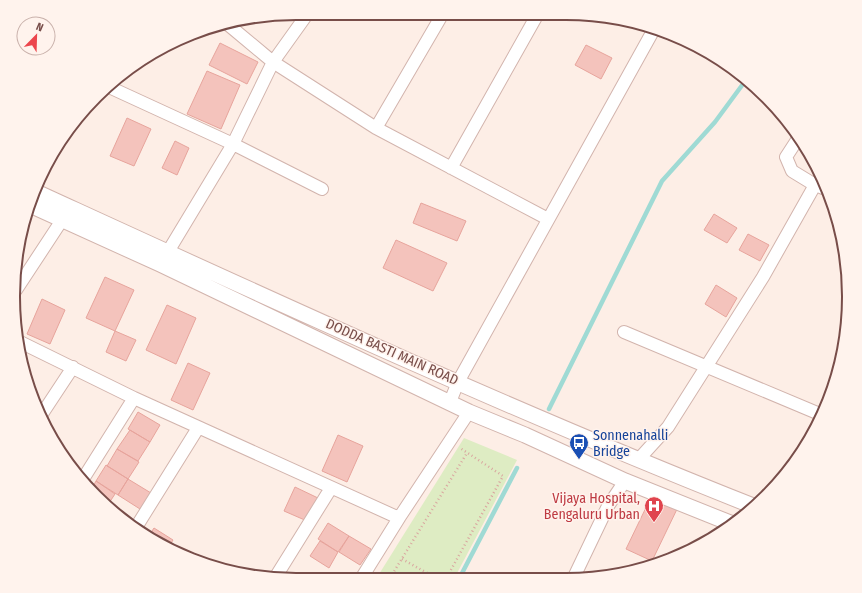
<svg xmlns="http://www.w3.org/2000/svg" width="862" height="593" font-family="'Fira Sans Condensed',sans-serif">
<rect width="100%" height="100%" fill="#fdeee6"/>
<path fill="#deecc3" d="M464,438L517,460L455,577L376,579Z"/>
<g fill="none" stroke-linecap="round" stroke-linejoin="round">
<path stroke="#9fdad4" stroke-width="4.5" d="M549,409L662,181L715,122L743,84L744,80
M460,577L517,468"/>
</g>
<path fill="#f4c3bc" stroke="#e7a49c" d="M220,43L258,62L247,84L209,65Z
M586,45L612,58L601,79L575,65Z
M207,71L240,85L221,129L187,114Z
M127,118L151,129L134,166L110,156Z
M175,141L189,148L177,175L162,168Z
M421,203L466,221L457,241L413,223Z
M714,214L737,228L727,243L704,230Z
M748,234L769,245L760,261L739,250Z
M396,240L447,263L433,291L383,268Z
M105,277L134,290L115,331L86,318Z
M716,285L737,298L726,317L705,304Z
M42,299L65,310L50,344L27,334Z
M167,305L196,318L176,364L146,350Z
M115,331L136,340L126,361L106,352Z
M841,361L829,399L824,396Z
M188,363L210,373L193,410L171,400Z
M138,412L160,425L150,442L128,429Z
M130,430L150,442L138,461L117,449Z
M338,435L363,446L347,482L322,471Z
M117,449L139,462L128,479L107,466Z
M106,465L128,479L118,495L96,481Z
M128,479L151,493L140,509L118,495Z
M96,481L115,494L107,506L96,497L91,490Z
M295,487L318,498L307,521L284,511Z
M653,493L679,505L652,561L626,549Z
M113,511L132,523L131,525Z
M328,523L349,536L338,552L318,539Z
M154,528L173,540L168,548L148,537Z
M349,536L371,549L360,565L339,552Z
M320,541L338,552L329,568L310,556Z"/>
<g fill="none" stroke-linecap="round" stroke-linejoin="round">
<g stroke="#d2b4ad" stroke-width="14">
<path id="minor" d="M225,22L273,62L308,13
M109,87L233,144L322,189
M376,128L442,15
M799,137L786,157L792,171L815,185L828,190
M451,168L536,17
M163,260L233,144L273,62L376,128L548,219
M16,290L62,220
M624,332L822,415
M18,341L134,398L399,518L361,579
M450,402L458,382L653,31
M40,417L73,367
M638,460L668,427L763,277L815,185
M83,479L134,398
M399,518L469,412
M135,529L198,428
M575,575L608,506L625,481
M275,578L331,488"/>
</g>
<g stroke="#d2b4ad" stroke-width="17">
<path id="tertiary" d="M34,191C272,300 510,410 753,506
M30,205L160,264L469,412L525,435L625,481L730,523"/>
</g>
<path stroke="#d9a69f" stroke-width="2.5" stroke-dasharray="1 3" stroke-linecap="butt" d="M402,559L436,578
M447,577L503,476L460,448
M390,578L467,453"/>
<use href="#minor" stroke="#fff" stroke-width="12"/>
<use href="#tertiary" stroke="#fff" stroke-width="15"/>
</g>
<defs>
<g id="bus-pin" transform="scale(1)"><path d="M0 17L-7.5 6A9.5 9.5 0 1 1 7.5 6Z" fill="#1a4fb4" stroke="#fff3ed"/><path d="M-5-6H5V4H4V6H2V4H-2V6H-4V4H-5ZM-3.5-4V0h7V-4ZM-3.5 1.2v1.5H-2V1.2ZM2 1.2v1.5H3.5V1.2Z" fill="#fff"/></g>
<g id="hospital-pin" transform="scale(1)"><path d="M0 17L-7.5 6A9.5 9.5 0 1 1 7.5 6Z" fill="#e0444e" stroke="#fff3ed"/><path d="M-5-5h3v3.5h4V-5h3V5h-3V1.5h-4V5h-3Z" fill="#fff"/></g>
</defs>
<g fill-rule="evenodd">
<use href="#bus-pin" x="579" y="443"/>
<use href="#hospital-pin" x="654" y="506"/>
</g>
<g text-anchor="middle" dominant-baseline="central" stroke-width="3" stroke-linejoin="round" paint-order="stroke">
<g font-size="14" fill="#784d49" stroke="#fff3ed">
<text transform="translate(392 352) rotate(24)">DODDA BASTI MAIN ROAD</text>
</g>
<g font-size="14" fill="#164399" stroke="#fff3ed" text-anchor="start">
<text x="593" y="435">Sonnenahalli<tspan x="593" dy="16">Bridge</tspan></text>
</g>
<g font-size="14" fill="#be3a42" stroke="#fff3ed" text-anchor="end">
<text x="640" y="498">Vijaya Hospital,<tspan x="640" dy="16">Bengaluru Urban</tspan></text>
</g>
</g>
<path d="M0 0H862V593H0ZM296 20H566A276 276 0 0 1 842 296V297A276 276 0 0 1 566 573H296A276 276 0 0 1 20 297V296A276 276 0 0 1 296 20Z" fill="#fff3ed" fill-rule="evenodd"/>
<path fill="none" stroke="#784d49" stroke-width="2" d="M296 20H566A276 276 0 0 1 842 296V297A276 276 0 0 1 566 573H296A276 276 0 0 1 20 297V296A276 276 0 0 1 296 20Z"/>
<g transform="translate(36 36) rotate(23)"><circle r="19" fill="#fff3ed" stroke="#c9b1ab"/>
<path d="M0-3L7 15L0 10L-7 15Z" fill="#ec464d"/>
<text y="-6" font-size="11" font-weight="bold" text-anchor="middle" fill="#784d49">N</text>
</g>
</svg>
